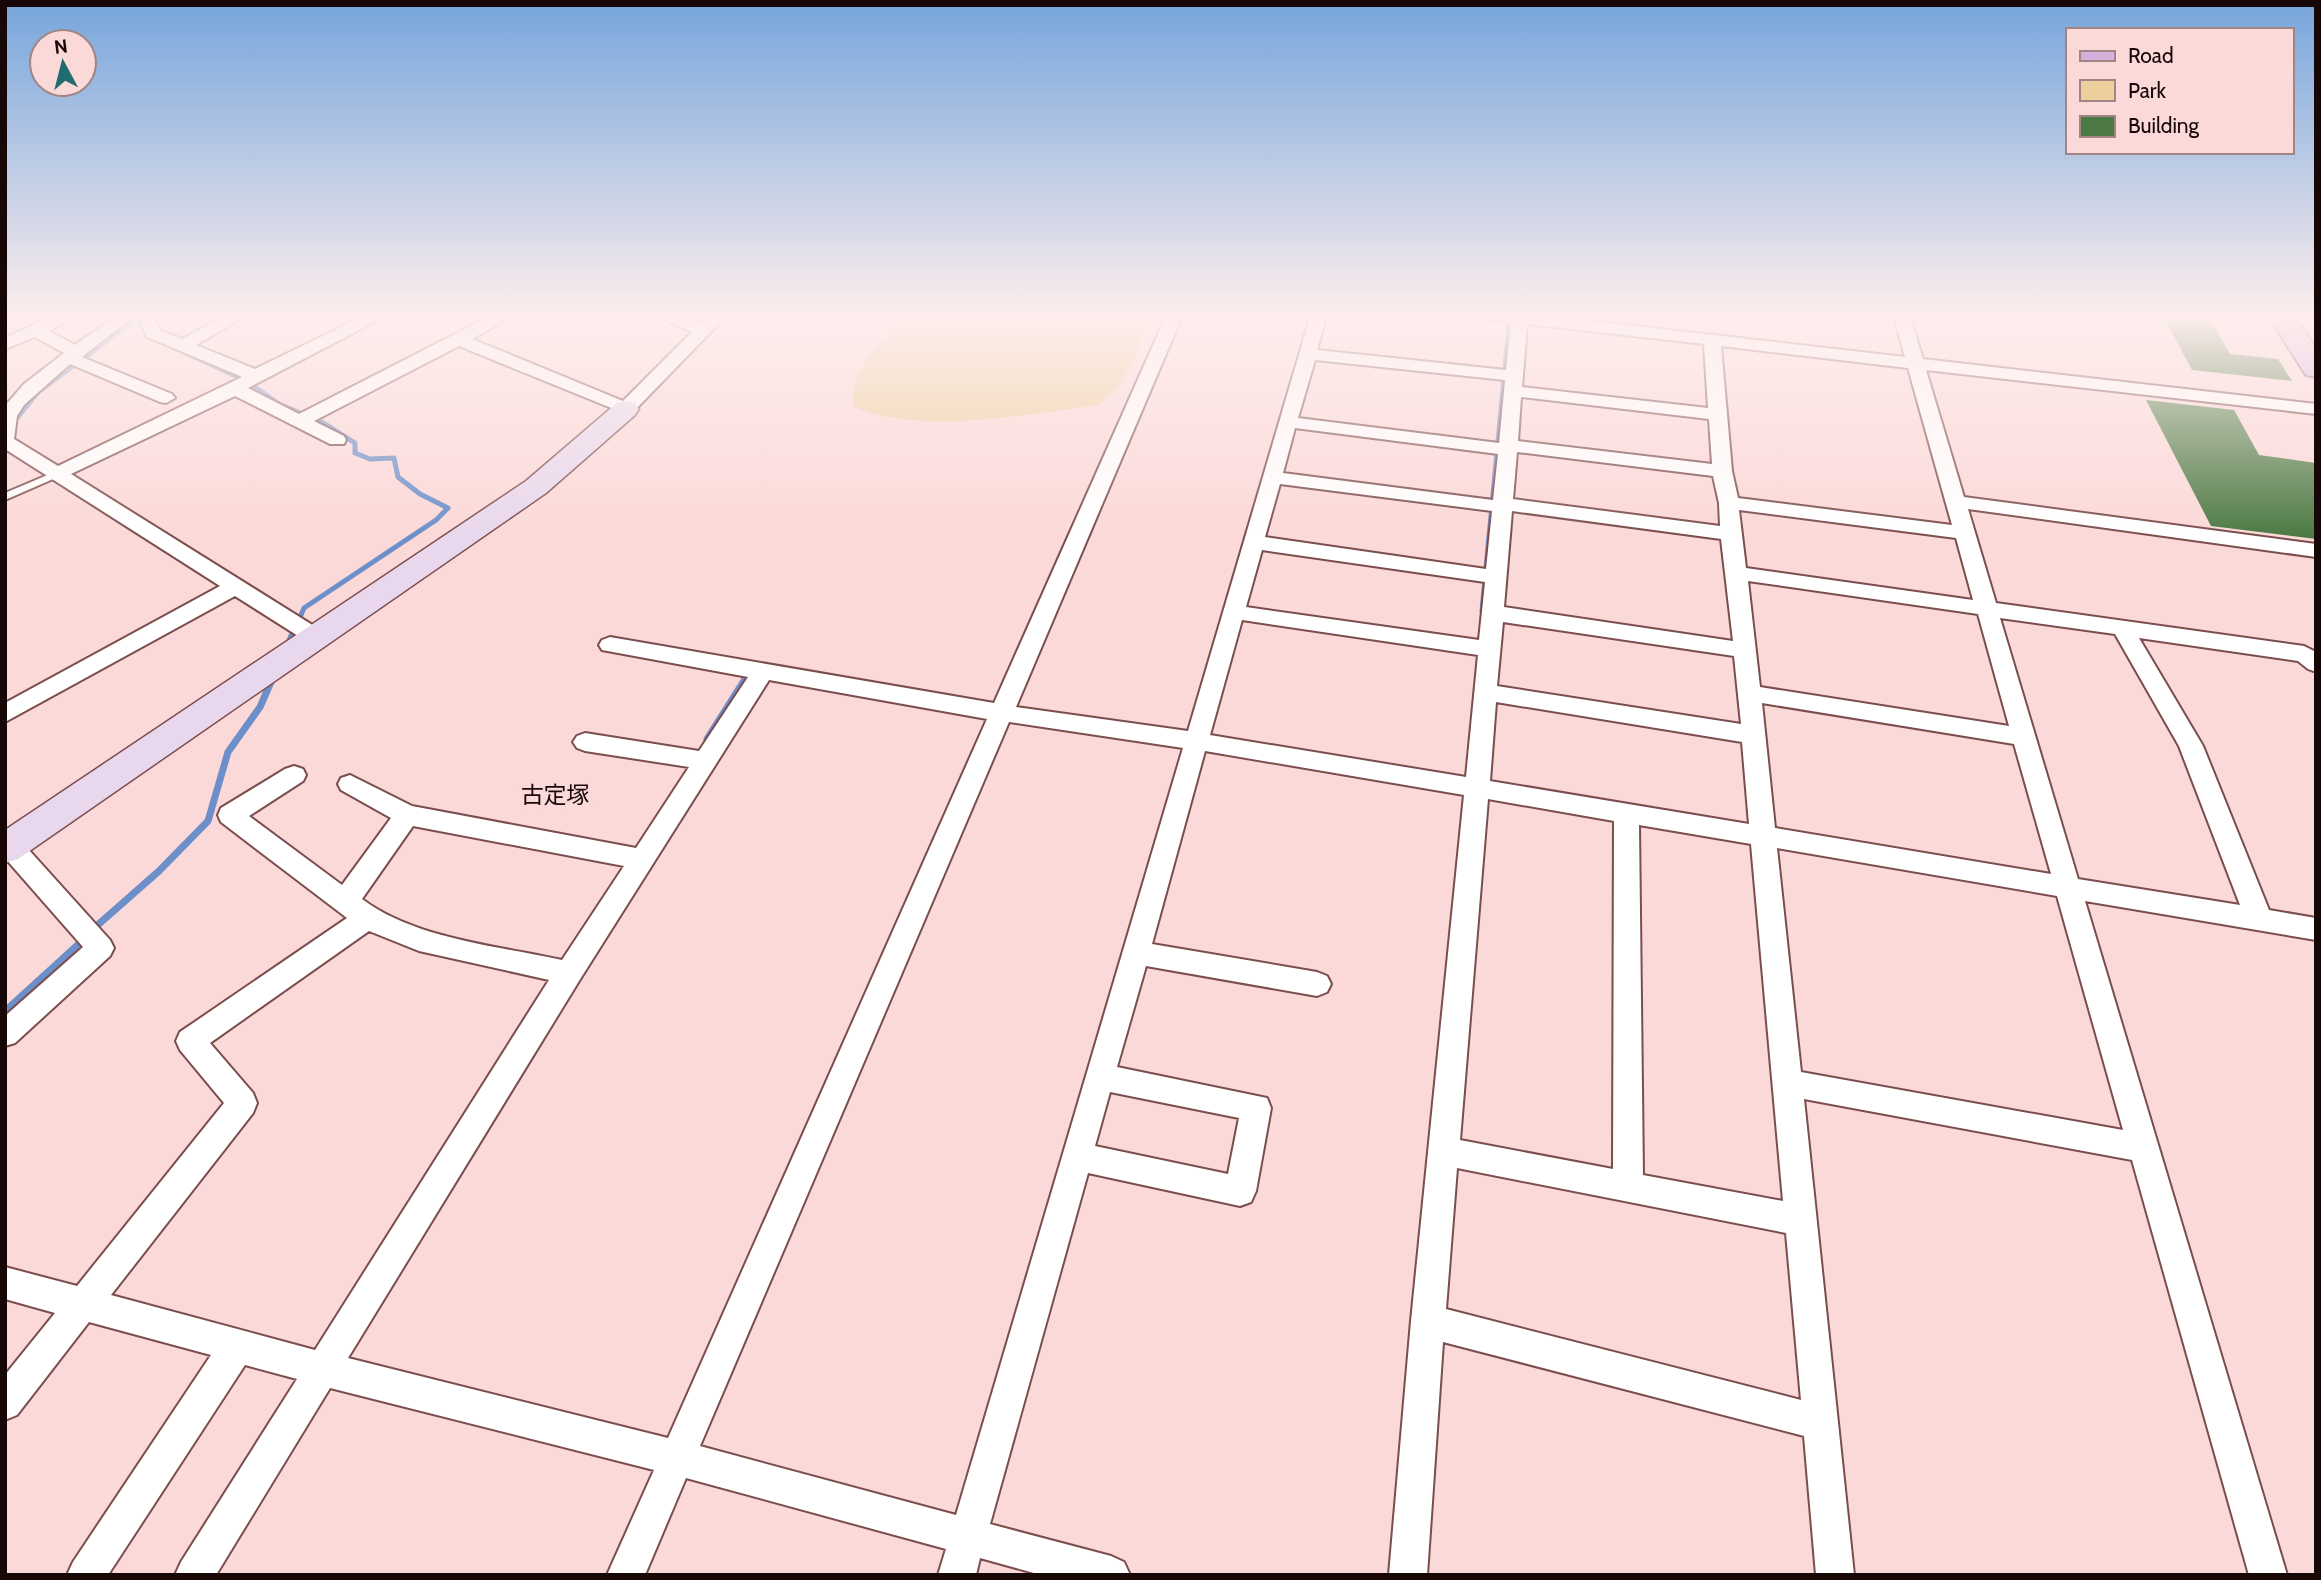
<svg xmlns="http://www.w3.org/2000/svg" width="2321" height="1580" font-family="Cabin,'Noto Sans JP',sans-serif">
<rect width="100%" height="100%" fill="#fbd9d8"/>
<path fill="#edcf9d" d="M913,314H1136L1150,316C1138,349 1128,385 1098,405C1029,414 917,436 853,406C849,366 886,338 913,314Z"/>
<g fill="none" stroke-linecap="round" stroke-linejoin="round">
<path stroke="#6c8fc9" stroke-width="5" d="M134,314L147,334
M186,353L246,381L279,404L322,422L355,443V453L370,459L394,458L398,477L420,494L448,508L436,520L304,608L295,629
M13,423L38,392L143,314
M1482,611L1510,314"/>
<path stroke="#6c8fc9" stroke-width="7" d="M288,645L296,627
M707,739L745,679
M92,930L159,871L208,821L228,752L260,707L274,675
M5,1011L84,939"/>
</g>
<path fill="#4d7a44" d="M2162,314H2207L2230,354L2278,359L2292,381L2192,370Z
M2146,400L2234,410L2259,455L2316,463V539L2211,526Z"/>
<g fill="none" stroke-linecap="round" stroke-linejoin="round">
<g stroke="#7b4d4c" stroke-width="4">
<path id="lane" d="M57,471L60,472V476L5,500V493Z"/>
</g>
<g stroke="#7b4d4c" stroke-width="4">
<path id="street" d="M57,314H80L49,331L75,345L119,314H137L82,357L172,394L175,398L166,403L160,402L70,364L24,405L17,416L14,439L58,466L242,377L147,337L141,324L149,319L155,320L160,330L182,339L228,314H249L196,345L255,369L368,314H390L248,388L299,414L494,314H516L472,339L623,401L692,332L651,314H675L701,324L710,314H728L632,413L626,414L459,346L314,421L344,436L346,440L344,444H330L235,396L71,474L322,631L325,636L322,641L314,643L306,641L235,596L5,722V703L220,586L5,449V406L24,384L64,353L35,337L5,349V338Z
M1167,314H1183L1016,707L1188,731L1311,314H1327L1317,350L1506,370L1511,322L1483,319L1475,314H1531L1905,357L1893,314H1909L1923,359L2316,404V414L1926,370L1964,497L2316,544V557L1968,509L1996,603L2304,646L2316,652V672L2308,669L2298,661L2139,638L2203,746L2269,910L2316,918V940L2085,901L2287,1575H2249L2132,1160L1804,1099L1854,1575H1816L1804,1436L1443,1342L1427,1575H1389L1411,1321L1464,795L1205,751L1152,944L1317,972L1327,976L1331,984L1327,992L1317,996L1146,966L1117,1067L1267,1098L1271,1108L1256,1191L1251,1202L1240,1206L1088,1173L990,1524L1111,1556L1124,1562L1130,1575H1041L980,1558L976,1575H938L946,1549L686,1478L645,1575H607L654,1470L330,1388L216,1575H175L181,1562L297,1379L245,1365L108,1575H67L73,1562L211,1355L89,1322L17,1415L5,1420V1375L55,1313L5,1299V1267L77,1286L224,1103L180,1050L176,1041L180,1032L347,918L221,822L218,815L221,808L285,769L294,766L303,769L306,775L303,781L249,816L342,885L391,818L341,790L338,784L341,778L350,775L412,806L636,848L689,767L585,751L577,748L573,742L577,736L585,733L699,751L748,677L602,650L599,645L602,640L610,637L994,703ZM1527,324L1704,344L1708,408L1522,387ZM1721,346L1908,368L1952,525L1738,498L1732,471ZM1315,360L1505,380L1499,443L1298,418ZM1521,397L1709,419L1712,464L1518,441ZM1295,428L1498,454L1493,500L1283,473ZM1517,452L1713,476L1719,503L1720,526L1513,499ZM1280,484L1492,511L1486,569L1265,537ZM1739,510L1956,538L1973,600L1746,568ZM1512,511L1721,539L1733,641L1504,607ZM1262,550L1485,582L1479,640L1246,607ZM1748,581L1978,614L2009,726L1760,687ZM2000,618L2115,634L2179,746L2240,905L2078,879ZM1242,620L1478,655L1466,777L1210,735ZM1503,622L1734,656L1741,724L1497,686ZM769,680L987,719L668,1438L348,1358L579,981ZM1496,702L1742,742L1749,824L1490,781ZM1762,703L2014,744L2051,874L1775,828ZM1009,722L1183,748L956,1515L700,1446ZM1488,799L1614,821L1613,1169L1460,1140ZM1639,825L1751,844L1783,1201L1643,1175ZM413,826L624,866L562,960C499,946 415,939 362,899ZM1777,848L2057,896L2123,1130L1801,1072ZM369,931L419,951L549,980L315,1350L111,1295L253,1113L257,1103L253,1093L210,1043ZM1110,1092L1239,1118L1228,1174L1095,1146ZM1457,1168L1786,1233L1801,1400L1446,1309Z
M10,836L19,839L110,940L114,948L110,956L15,1043L5,1046V1016L83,947L5,858V838Z"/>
</g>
<g stroke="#7b4d4c" stroke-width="3">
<path id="secondary" d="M626,401L635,403L639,409L635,415L546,493L18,859L5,863V830L526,481L617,403Z"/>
</g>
<g stroke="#7f5482" stroke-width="4">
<path id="primary" d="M2267,314H2293L2316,348V377L2306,375Z"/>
</g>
<use href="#lane" fill="#fff" fill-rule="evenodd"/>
<use href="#street" fill="#fff" fill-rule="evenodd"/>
<use href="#secondary" fill="#e9d8ed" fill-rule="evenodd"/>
<use href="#primary" fill="#d4b1dc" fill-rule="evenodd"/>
</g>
<linearGradient id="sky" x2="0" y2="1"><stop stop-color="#76a5dc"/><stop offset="0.59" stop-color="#fdeeed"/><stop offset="1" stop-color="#fdeeed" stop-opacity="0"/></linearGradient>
<rect width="2321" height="536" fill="url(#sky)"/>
<g text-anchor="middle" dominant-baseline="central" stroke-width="7" stroke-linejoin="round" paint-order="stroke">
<g font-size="23" fill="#180707" stroke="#fbd9d8">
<text x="555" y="795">古定塚</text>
</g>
</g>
<rect width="2321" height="1580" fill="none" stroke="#180707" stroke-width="14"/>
<rect x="2066" y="28" width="228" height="126" fill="#fbd9d8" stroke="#a08584" stroke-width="2"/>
<rect x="2080" y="51" width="35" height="10" fill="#d4b1dc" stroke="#a08584" stroke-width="2"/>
<text x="2128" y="63" font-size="21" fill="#180707">Road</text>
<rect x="2080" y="80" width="35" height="21" fill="#edcf9d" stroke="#a08584" stroke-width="2"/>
<text x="2128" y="98" font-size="21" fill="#180707">Park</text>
<rect x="2080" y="116" width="35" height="21" fill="#4d7a44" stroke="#a08584" stroke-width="2"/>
<text x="2128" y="133" font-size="21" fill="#180707">Building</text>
<g transform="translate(63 63) rotate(353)"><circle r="33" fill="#fbd9d8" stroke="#a08584" stroke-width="2"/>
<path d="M0-5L12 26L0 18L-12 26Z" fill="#206c70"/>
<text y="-10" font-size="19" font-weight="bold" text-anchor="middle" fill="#180707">N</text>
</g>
</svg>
